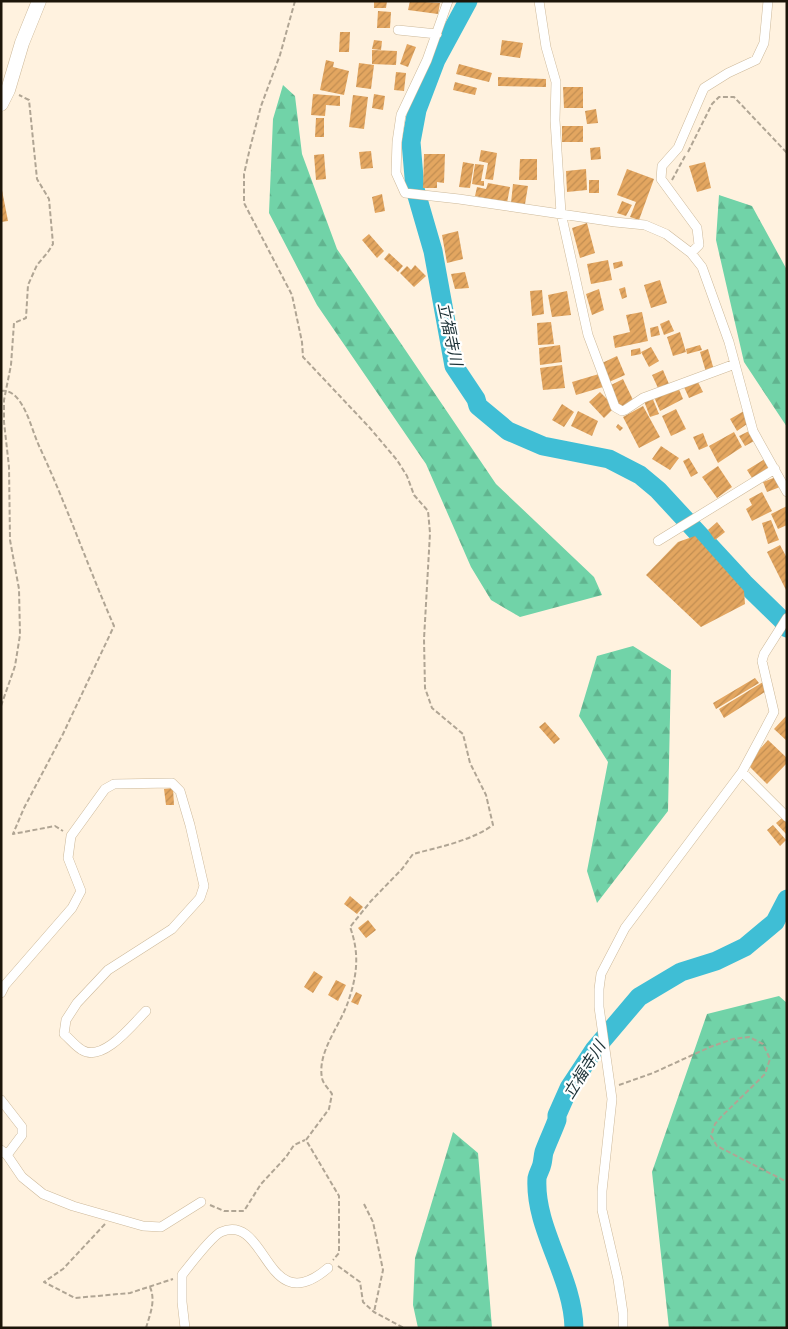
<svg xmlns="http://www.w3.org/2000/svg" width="788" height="1329" font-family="'DM Sans','Noto Sans JP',sans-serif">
<defs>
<pattern id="forest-firs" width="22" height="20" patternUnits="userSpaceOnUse" patternTransform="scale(1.25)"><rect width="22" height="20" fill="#71d3a8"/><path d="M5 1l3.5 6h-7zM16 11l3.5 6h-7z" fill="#61b48f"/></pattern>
<pattern id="building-hatch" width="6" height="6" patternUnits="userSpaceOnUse" patternTransform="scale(1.25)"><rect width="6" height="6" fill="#e3a660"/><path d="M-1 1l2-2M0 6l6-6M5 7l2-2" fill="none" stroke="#c28e52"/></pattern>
</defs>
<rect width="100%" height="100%" fill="#fff2df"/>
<path fill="url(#forest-firs)" d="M283,85L295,96L302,154L337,249L496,484L594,577L602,595L520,617L491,600L471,567L426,464L317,305L269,213L273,119Z
M719,195L752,206L787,270V427L744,362L716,240Z
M633,646L671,670L668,811L597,903L587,871L608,762L579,716L597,656Z
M779,996L787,1003V1328H669L652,1172L707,1014Z
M453,1132L478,1153L492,1328H418L413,1305L415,1258Z"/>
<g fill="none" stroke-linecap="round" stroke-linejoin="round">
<path stroke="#3fbed5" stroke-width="19" d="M468,1L436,60L417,110L411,142L415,189L433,251L454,366L476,399L478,406L508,431L543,446L609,459L640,475L658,490L744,583L782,620L787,628
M574,1328C573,1276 534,1229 537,1178C538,1173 541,1169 542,1164C543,1160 543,1156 544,1152C548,1141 553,1131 557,1120V1115L569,1088L594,1050L639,997L681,972L716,961L745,947L775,922L787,899"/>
</g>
<path fill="url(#building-hatch)" d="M374,1H387L386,8H374Z
M410,1L440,3L438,14L408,10Z
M378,11L391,12L390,28H377Z
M340,32H350L349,52H339Z
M374,40L382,41L381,50L372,49Z
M502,40L523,43L520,58L500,55Z
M407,44L416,47L408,67L400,64Z
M372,50L397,51L396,65L372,64Z
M326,60L334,62L333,67L349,71L344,95L320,90Z
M359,63L374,65L371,89L356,87Z
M459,64L492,73L489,82L456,74Z
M396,72L406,73L404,91L394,90Z
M498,77L546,79V87L498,86Z
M455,82L477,88L475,95L453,90Z
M563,87H583V108H564Z
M313,94L340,96V106L326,105L325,116L311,115Z
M374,94L385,96L383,110L372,108Z
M353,95L368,97L364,129L349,127Z
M596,109L598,123L587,124L585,111Z
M316,118H324V137H315Z
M562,126H583V142H562Z
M600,147L601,159L591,160L590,148Z
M481,150L497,153L493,180L485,179L488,163L479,161Z
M371,151L373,168L361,169L359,152Z
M324,154L326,179L316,180L314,155Z
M424,154H445L444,183L437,182V188H423Z
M520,159H537V180H519Z
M463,162L474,164L470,188L459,187Z
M705,162L711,188L697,192L689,166Z
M475,164L484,165L481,181H484V186L472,184Z
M586,169L587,190L567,192L566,171Z
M627,169L654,179L639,220L630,217L636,202L617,195Z
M589,180H599V193H589Z
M488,183L510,187L507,203L475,196L477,187L486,189Z
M513,184L528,186L525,204L511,203Z
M1,185L8,221L1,222Z
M382,194L385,211L375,213L372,197Z
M622,201L632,205L626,216L617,213Z
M587,223L595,253L580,258L572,228Z
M458,231L463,259L447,263L442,235Z
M369,234L384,251L377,258L362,240Z
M389,253L403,266L398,272L384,259Z
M608,260L612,280L591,284L587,264Z
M622,261L623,266L614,269L613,263Z
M415,265L426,276L414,287L400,273L407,266L411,270Z
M465,272L469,288L455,289L451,274Z
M660,280L667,303L651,308L644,285Z
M625,287L627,297L622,299L619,289Z
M599,289L604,310L592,315L586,294Z
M542,290L544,314L532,316L530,291Z
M567,291L571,315L552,317L548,295Z
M642,312L648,341L615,348L613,336L630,332L626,315Z
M669,320L674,331L664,335L660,324Z
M551,322L554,344L538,345L537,323Z
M658,326L660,335L651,337L650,328Z
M680,332L686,352L673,356L667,337Z
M560,345L562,362L540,365L539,348Z
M700,345L702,350L687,354L686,349Z
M651,347L659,361L649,367L641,352Z
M640,348L641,354L631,356V350Z
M708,349L714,370L706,372L700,352Z
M617,356L625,375L609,382L602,363Z
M562,365L565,388L543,390L540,368Z
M663,370L669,384L658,388L652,375Z
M599,374L603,387L576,395L572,382Z
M623,379L634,402L620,409L609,386Z
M698,382L703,392L689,398L684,387Z
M678,387L683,399L660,411L654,397Z
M600,392L615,407L604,418L589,402Z
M652,397L659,414L650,417L644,401Z
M562,404L574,412L564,427L552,420Z
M643,406L660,437L639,448L623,417Z
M676,409L686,429L671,436L662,416Z
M578,411L598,421L592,436L571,426Z
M744,411L750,422L737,431L730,419Z
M618,424L623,428L620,431L616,427Z
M751,430L756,440L745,446L739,436Z
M734,432L742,447L718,463L709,446Z
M703,433L708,446L699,450L693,437Z
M661,446L679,458L670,470L652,459Z
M689,458L698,473L691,477L683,461Z
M765,459L770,467L752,478L747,470Z
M718,466L732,487L717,498L702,477Z
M776,477L780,487L767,492L763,482Z
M762,492L772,511L752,521L746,509L752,505L749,499Z
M787,506V525L778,529L771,514Z
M771,520L779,540L768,544L762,523Z
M717,522L725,532L715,540L708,530Z
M695,536L744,591L745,604L701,627L646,575L678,542Z
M780,545L787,558V592L767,552Z
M755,678L759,683L716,709L713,703Z
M763,682L768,690L724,718L719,709Z
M787,715V741L774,729Z
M545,722L560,739L554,744L539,727Z
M768,740L787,758V763L767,784L750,767L759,750Z
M173,788L174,805H166L164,789Z
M782,818L787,823V835L776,823Z
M773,825L786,840L780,846L767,830Z
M350,896L363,907L357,914L344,904Z
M368,920L376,930L366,938L358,928Z
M314,971L323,977L313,993L304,987Z
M336,980L346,985L338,1001L328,995Z
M356,992L362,995L358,1005L351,1002Z"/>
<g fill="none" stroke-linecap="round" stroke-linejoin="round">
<g stroke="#cdb99a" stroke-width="10">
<path id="minor" d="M448,1L427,60L401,115L397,142L396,173L405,193L459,199L615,222L645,225L666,234L691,253L702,267L729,342L753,431L787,492
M539,1L546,47L556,82L555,120L561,213L588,335L615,407L622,411L625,410L643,398L735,364
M398,30L437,34
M691,253L699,245L697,228L661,179L662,166L678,148L704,88L728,73L756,60L764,43L768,1
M658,541L775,469
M742,772L787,817
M1,993L5,985L72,908L81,891L68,858L71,836L105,789L114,784L172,783L180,791L190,825L204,886L200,898L172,929L108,970L77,1003L66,1020L64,1034C70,1039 75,1046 82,1050C103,1063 133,1024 146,1011
M1,1100L22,1127V1135L7,1155
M1,1150L7,1155L22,1177L43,1194L73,1206L143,1226L161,1227L201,1202
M185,1328L182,1302V1275C189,1266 212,1236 221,1232C268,1212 265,1322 328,1268
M623,1328V1313L618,1279L602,1210V1191L612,1099L599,1007V989L601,974L625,928L742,772L765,729L774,712L762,661L764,654L787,618"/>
</g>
<g stroke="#cdb99a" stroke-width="15">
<path id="secondary" d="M1,104L8,90L22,43L39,1"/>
</g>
<path stroke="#b0a594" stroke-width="2" stroke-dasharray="5 2.5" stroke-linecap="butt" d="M295,1L280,55L261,106L250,148L244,174V203L292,295L302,342L303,357L369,427L397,460L407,476L414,495L428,511L430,533L424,639L425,688L432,708L463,734L470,763L486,795L493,825C471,841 439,847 413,854L402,869L371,901L350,927C360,954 357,976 348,1002C340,1026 317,1052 322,1078C323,1084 329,1089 332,1094L329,1109L306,1140L339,1196V1253L333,1260
M688,152L712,104L719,97H734L787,153
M672,180L685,156
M1,391C8,390 13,393 18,399C29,413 32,431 40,448C67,506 88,567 114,626L63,734L24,808L13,834L55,826L63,831
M1,706L15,666L20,635L19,589L10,540L9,467L4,422V400L11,365L14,323L26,318L28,285L37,265L48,252L53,244L49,199L37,179L29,100L19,95
M619,1085L653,1073L710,1047L733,1039L749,1037L763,1044L770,1059L765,1074L721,1117L715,1124L711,1136L717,1146L787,1182
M364,1204L373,1222L383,1270L374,1312
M210,1205L224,1211H244L261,1184L286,1157L294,1145L305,1140
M105,1224L63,1269L44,1282L75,1298L130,1293L173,1279
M338,1266L360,1282L363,1302L374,1312L404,1328
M146,1328C150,1314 156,1301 150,1287"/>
<use href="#minor" stroke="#fff" stroke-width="9"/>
<use href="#secondary" stroke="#fff" stroke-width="14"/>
</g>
<g text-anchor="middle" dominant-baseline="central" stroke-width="4.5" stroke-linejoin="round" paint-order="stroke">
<g font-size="16" font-style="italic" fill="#1c3136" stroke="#fff">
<text transform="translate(450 334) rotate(78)">立福寺川</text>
<text transform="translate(584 1070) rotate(-58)">立福寺川</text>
</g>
</g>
<rect width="788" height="1329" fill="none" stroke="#1c1509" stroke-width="5"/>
</svg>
